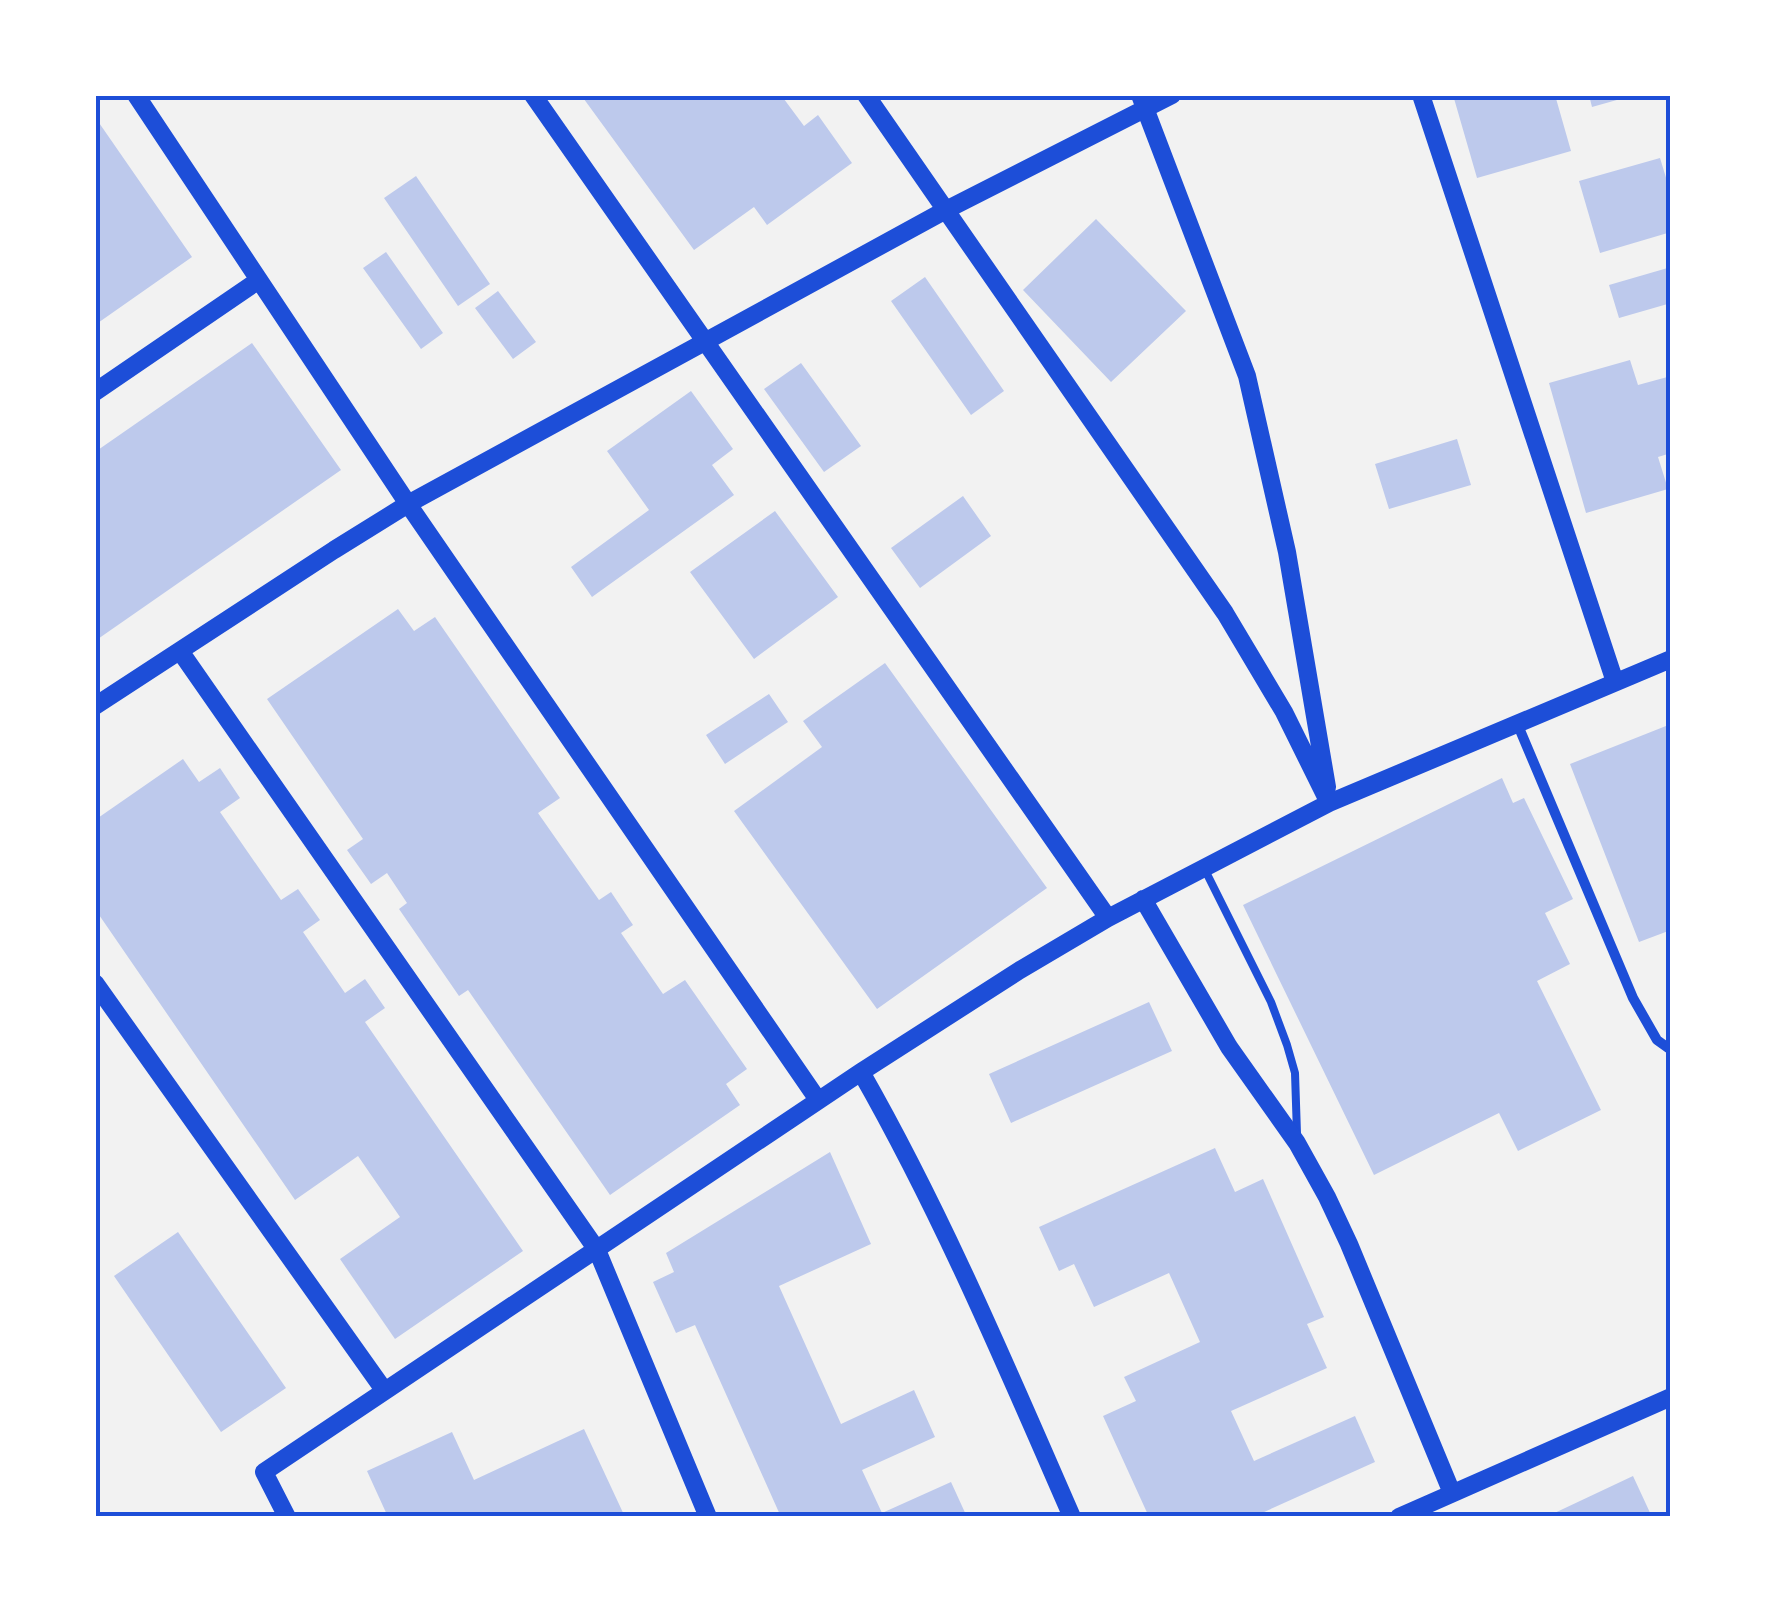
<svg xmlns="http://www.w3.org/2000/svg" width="1766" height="1612" font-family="'Public Sans',sans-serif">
<rect width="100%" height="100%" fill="#f2f2f2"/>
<path fill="#bdc9ec" d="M581,95H781L804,126L818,115L852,163L767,225L754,207L694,250Z
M1453,95H1555L1571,151L1477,178Z
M1589,95H1630L1631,96L1592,107Z
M95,117L192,257L95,325Z
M1660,158L1671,194V232L1600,253L1579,181Z
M416,176L490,284L458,306L384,198Z
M1096,219L1186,311L1111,382L1023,290Z
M386,252L443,333L421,349L363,268Z
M1671,267V303L1619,318L1609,285Z
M925,277L1004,391L971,415L891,301Z
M498,291L536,342L513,359L475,308Z
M252,343L341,470L95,641V452Z
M1630,360L1638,385L1671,376V453L1658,457L1668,489L1586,513L1549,383Z
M801,363L861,446L824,472L764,389Z
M691,391L733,449L712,465L734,495L592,597L571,567L649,510L607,451Z
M1457,439L1471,485L1389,509L1375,464Z
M963,496L991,536L920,588L891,548Z
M775,511L838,597L754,659L690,572Z
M398,609L414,631L435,617L560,798L538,813L559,843L599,900L611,892L633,925L621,933L663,994L685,980L747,1069L726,1084L740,1105L610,1195L468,990L459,996L399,909L407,903L387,873L371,884L347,850L363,839L267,699Z
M885,663L1047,888L877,1009L734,811L822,747L803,721Z
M769,694L788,722L725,764L706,735Z
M1671,724V930L1639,942L1570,764Z
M183,759L199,782L220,768L240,798L220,812L281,900L298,889L320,920L303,932L345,993L365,979L385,1008L365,1022L523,1251L395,1339L340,1259L400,1217L358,1156L295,1200L95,909V820Z
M1502,778L1513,803L1524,798L1573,899L1545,913L1570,964L1537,981L1601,1110L1518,1151L1499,1113L1374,1175L1243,905Z
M1149,1002L1172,1051L1011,1123L989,1074Z
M1215,1148L1235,1192L1263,1179L1324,1317L1307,1324L1327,1368L1231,1411L1254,1461L1355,1416L1375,1462L1253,1517H1149L1103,1416L1136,1401L1124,1377L1200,1342L1169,1273L1094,1307L1074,1264L1059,1271L1039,1227Z
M830,1152L871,1244L779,1286L841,1424L914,1390L935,1437L862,1470L882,1513L951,1482L967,1517H781L695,1325L676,1333L653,1282L674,1272L666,1253Z
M178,1232L286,1388L221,1432L114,1276Z
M584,1429L625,1517H388L367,1471L452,1432L474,1480Z
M1633,1476L1652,1517H1546Z"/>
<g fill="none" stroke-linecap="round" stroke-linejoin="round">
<path stroke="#1d4ed8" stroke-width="8" d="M1204,868L1271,1002L1287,1045L1295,1073L1297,1134"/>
<path stroke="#1d4ed8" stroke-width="10" d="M1517,723L1633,998L1657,1040L1671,1050"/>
<path stroke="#1d4ed8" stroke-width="18" d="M136,95L408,504L818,1100
M533,95L1108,918
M866,95L1225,613L1284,712L1329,803
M1140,95L1247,376L1287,552L1327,787
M1421,95L1615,682
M95,392L259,280
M180,651L597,1250L708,1517
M95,706L334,550L408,504L944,211L1172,95
M1143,899L1229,1047L1297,1143L1327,1197L1349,1244L1452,1493
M95,983L384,1390
M861,1072C942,1214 1006,1366 1072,1517
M287,1517L264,1472L861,1072L1020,970L1108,918L1329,803L1671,659
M1399,1517L1671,1397"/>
</g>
<rect width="1766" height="1612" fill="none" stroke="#ffffff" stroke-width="195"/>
<rect x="98" y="98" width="1570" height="1416" fill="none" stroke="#1d4ed8" stroke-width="4"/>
</svg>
